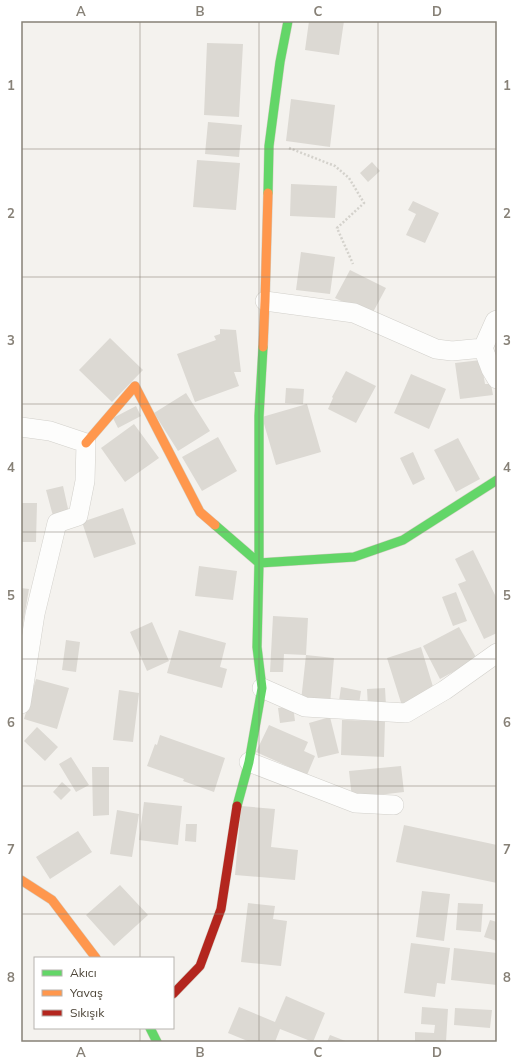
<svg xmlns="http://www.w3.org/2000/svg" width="518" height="1063" font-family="Mulish,sans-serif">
<rect width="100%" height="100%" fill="#f4f2ee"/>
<path fill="#dcd9d3" d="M309,21H344L339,55L305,50Z
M207,43L243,44L239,117L204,115Z
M291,99L335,105L330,147L286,141Z
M208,122L242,125L239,157L205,154Z
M197,160L240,163L236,210L193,207Z
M372,162L380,171L368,182L360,173Z
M291,184L337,186L335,218L290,216Z
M413,201L439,213L425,243L406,235L416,214L408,210Z
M301,252L335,257L330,294L296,290Z
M350,270L386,288L371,316L335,298Z
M220,329L236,330L241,372H234L239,386L195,402L177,354L216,340L214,336L220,334Z
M110,338L143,370L112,402L79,370Z
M481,360L485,384H491L493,395L460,399L455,363Z
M346,371L376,386L356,423L328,409L333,398L332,397Z
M411,374L446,389L429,429L394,413Z
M286,388L304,389L303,404L285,403Z
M186,393L210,431L178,451L154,413Z
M307,404L321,452L276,465L262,417Z
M136,406L141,416L118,428L113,418Z
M134,424L159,458L125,482L101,448Z
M218,437L237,471L202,491L182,457Z
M458,438L480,479L456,492L434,450Z
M413,452L425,479L413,485L400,458Z
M63,486L69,513L53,516L46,490Z
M21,503H37L36,542H21Z
M123,508L136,544L94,558L82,522Z
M473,550L497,599V633L484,639L458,584L466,581L455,559Z
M199,566L237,571L233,600L195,596Z
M21,588L29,589L22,629H21Z
M456,592L467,621L453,626L442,597Z
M273,616L308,618L306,655L284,654L283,672H270Z
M152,622L169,661L147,671L130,632Z
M459,627L477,659L440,679L423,646Z
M179,630L226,643L220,667L227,669L222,688L167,673Z
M66,640L80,642L76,672L62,670Z
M421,647L434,690L403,709L387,658Z
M306,655L334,658L330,704L301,701Z
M36,679L69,688L57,729L24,719Z
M341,687L361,691L359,704L339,701Z
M385,688L386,706L368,707L367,689Z
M119,690L139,693L133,742L113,740Z
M293,706L295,721L280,723L278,708Z
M330,717L339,753L318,758L309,723Z
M342,720L385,721L384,757L341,755Z
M269,725L308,742L304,751L315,756L307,775L256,752Z
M37,727L58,747L45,761L24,741Z
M160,735L225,758L214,792L183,781L184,779L147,766L155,744L157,745Z
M71,757L89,785L76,792L59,764Z
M401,766L404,792L352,798L349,771Z
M92,767H109V815L93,816Z
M62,782L71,790L61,800L53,792Z
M144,802L182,806L178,845L139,840Z
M241,806L275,809L271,847L298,850L295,880L235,875Z
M117,810L139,814L132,857L110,854Z
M186,824H197L196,842L185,841Z
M404,825L497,845V883L396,862Z
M78,831L92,852L50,879L36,857Z
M120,885L148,915L114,946L86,915Z
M422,891L450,894L444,941L416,937Z
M248,903L275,906L273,919L287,921L281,966L241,962Z
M458,903L483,904L481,932L456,930Z
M490,920L497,922V941L484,937Z
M411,943L450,948L445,984L437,983L435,997L404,993Z
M454,948L497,953V985L451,980Z
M286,996L325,1013L313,1042L280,1029L275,1042H250L228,1033L239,1007L275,1022Z
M422,1007L448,1009L446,1042H415V1032L434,1033L435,1025L421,1024Z
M455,1008L492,1010L490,1028L454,1025Z
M330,1035L348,1042H327Z"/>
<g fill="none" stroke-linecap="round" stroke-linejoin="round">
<g stroke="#d2d0cb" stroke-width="20">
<path id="street" d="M265,301L354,313L436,349L452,351L483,348
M497,320L495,321L483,348L491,369L497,379
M21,427L50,431L86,443L85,481L78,516L57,523L35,614L21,704
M262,688L305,707L406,713L445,690L497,653
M249,762L355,803L394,805"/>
</g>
<g stroke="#d4cfc4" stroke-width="10">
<path id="fast" d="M268,193L269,146L280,62L288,21
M215,525L259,563L354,557L403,540L497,480
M237,806L249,762L262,688L257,647L259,563V416L263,347
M150,1028L157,1042"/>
</g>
<g stroke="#d4cfc4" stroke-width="10">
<path id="slow" d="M263,347L265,301L268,193
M86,443L135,386L200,512L215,525
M21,880L52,900L96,958"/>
</g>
<g stroke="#d4cfc4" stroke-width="10">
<path id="jam" d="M173,994L200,966L221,909L237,806"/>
</g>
<path stroke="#d4d2cc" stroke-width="2.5" stroke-dasharray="2 2" stroke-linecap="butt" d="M289,148L335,166L349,178L364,203L337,228L353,264"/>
<use href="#street" stroke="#fdfdfc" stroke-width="19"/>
<use href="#fast" stroke="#63d668" stroke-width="9"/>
<use href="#slow" stroke="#ff974d" stroke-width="9"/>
<use href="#jam" stroke="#b3261e" stroke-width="9"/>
</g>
<path fill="none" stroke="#878177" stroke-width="1" stroke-opacity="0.55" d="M140,21V958M259,21V1042M378,21V1042M21,149H497M21,277H497M21,404H497M21,532H497M21,659H497M21,786H497M21,914H497M140,1028V1042"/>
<rect width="518" height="1063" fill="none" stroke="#ffffff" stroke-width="44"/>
<rect x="34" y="957" width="140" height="72" fill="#ffffff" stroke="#b7b4af"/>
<rect x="42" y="970" width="20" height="6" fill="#63d668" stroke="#b7b4af"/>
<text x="70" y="977" font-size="12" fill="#4c4437">Akıcı</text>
<rect x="42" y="990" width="20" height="6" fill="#ff974d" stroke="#b7b4af"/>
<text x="70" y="997" font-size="12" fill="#4c4437">Yavaş</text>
<rect x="42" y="1010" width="20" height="6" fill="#b3261e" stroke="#b7b4af"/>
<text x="70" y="1017" font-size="12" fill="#4c4437">Sıkışık</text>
<rect x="22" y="22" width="474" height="1019" fill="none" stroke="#878177" stroke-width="1.5"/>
<g font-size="13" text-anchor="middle" font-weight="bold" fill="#878177">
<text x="81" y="16">A</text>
<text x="200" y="16">B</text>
<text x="318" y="16">C</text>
<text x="437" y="16">D</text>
<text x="11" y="90">1</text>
<text x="507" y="90">1</text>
<text x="11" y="218">2</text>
<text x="507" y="218">2</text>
<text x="11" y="345">3</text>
<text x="507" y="345">3</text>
<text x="11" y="472">4</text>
<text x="507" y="472">4</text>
<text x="11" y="600">5</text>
<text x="507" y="600">5</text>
<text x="11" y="727">6</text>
<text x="507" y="727">6</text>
<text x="11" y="854">7</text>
<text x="507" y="854">7</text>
<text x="11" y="982">8</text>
<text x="507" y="982">8</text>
<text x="81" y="1057">A</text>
<text x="200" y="1057">B</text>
<text x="318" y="1057">C</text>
<text x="437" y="1057">D</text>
</g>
</svg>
